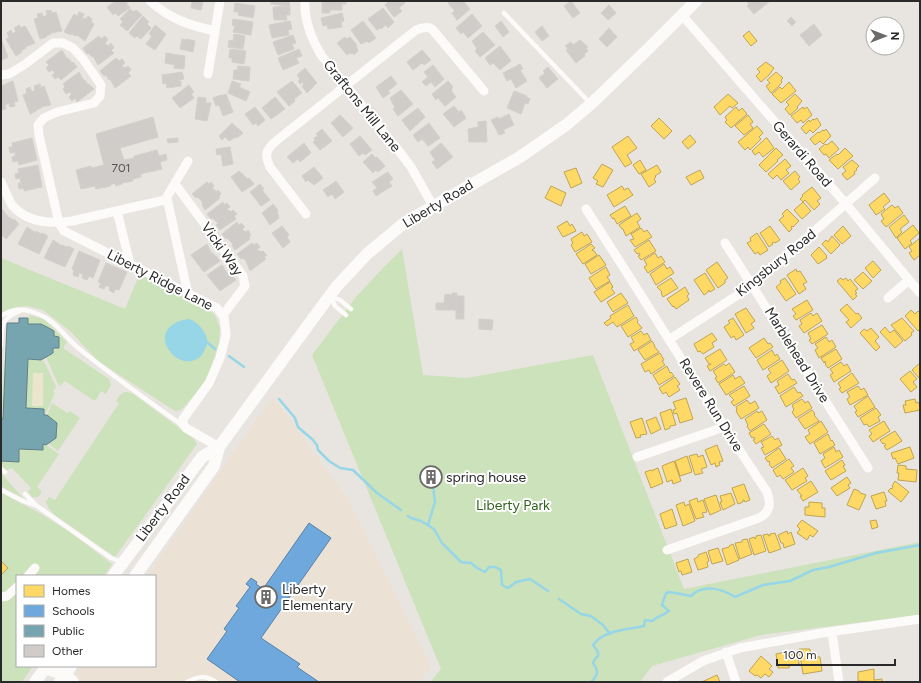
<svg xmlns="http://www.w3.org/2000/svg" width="921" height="683" font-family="Figtree,sans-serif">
<rect width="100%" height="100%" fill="#e8e4e0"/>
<path fill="#ebe2d5" d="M273,396L348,499L431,667L419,682H80L77,674L78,666H155V576H147Z"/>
<path fill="#cce2ba" d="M402,249L423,375L467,378L593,355L684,589L920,542V615L761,635L652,666L640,682H430L441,669L312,355L356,297L382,269Z
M1,258L125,309L140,273L202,305L215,315L220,328L219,343L206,382L181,410L175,411L98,361L70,331L43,310L28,306L16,307L1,313Z
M29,315L44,319L67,342L63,348L109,379L111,385L106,394L101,391L96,400H93L65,381L60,386L58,384L46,357L53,353V348H59V337L54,336V331L41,324H28Z
M28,359L44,361L56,387L53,392L55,393L45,415H44V409L26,408Z
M4,361H6L3,419H1Z
M125,392L132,393L194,439L197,444L115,557L55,515L49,509L46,502L49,497L55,500L119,403L116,401L120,395Z
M52,403L67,413L70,411L80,418L58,451L48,443L56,438L57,423L47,416Z
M43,444L46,445L59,454L37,487L41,491V494L38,497H32L28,492L31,488L12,468L5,471L1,461L18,462L19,449L43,450Z
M1,473L24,499L1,486Z
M1,491C15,502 32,508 46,517C70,531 91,548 112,564L104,576H17V666H33L22,682H1Z"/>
<path fill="#ece5ce" d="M33,373H43V406H32Z"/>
<path fill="#96d6e7" d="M188,319C198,321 207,333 208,343C205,347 204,354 200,357C177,376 141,327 188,319Z"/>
<path fill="#ffd966" stroke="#bfa454" d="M749,31L757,41L751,46L743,36Z
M766,62L774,68L769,75L761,82L756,76L760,72L757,69Z
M776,72L783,78L781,80L782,82L779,86L771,93L766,86L770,83L767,80Z
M789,82L796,91L781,103L772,94L780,87L782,89Z
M728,94L738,103L732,108L730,106L720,115L714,107Z
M795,94L802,101L797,107L798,108L790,115L785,109L789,105L786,102Z
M736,107L739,111L742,108L747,114L731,128L725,122L727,120L725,117Z
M803,107L804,109L807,107L812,115L803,123L801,120L797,123L791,116Z
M748,115L753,122L750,124L753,128L744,135L735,126Z
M659,118L672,131L664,139L651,126Z
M817,118L821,125L813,133L810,130L806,134L801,128L809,120L810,122L813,119L814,120Z
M757,126L763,133L759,137L761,139L750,150L748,147L745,150L738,142Z
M826,129L831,136L823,144L820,141L815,145L810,139L818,132L819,133L823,130L824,131Z
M690,135L696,142L688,149L682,142Z
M628,136L637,148L627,155L632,163L625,167L612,147Z
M766,138H767L774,148L763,157L759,152L755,155L752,151Z
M832,141L839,149L829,158L826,154L824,155L819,149L825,144L827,145Z
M776,148L783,155L777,160L778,161L766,172L759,165Z
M845,148L853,156L838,169L829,160L837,154L838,155Z
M785,159L791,166L786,170L789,173L781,180L777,175L773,179L768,174Z
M640,160L646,170L639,174L633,165Z
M852,160L859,166L856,169L857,170L854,172L855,174L847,180L842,174L846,171L843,167Z
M602,164L613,170L603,187L596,184L598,181L593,178Z
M657,165L661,172L655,176L656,177L654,179L656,182L649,187L641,174Z
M576,168L582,183L571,188L564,172Z
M700,170L704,178L691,185L686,177Z
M795,171L800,177L798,179L800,182L791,190L783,181Z
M551,186L566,193L561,206L545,198Z
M622,186L624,190L628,188L633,195L614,207L607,195Z
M812,187L821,198L817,201L820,204L814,210L805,200L803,202L800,199L803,196L802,195Z
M884,193L890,201L883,207L885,209L876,215L869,205Z
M803,202L811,211L802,219L794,210Z
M892,205L895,208L898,206L903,213L886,227L881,221L884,219L881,214Z
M625,206L631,216L617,224L614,218L613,219L610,215Z
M787,209L799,221L793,227L792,226L791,227L792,229L789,232L779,220L784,216L782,214Z
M637,213L641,219L637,222L640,227L626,236L623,229H622L619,225Z
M904,215L909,222L900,229L902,232L896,238L889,227Z
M567,221L570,226L572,224L576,231L563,237L557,227Z
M913,225L919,233L910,241L912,243L905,249L897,238Z
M770,226L780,240L775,243L774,242L772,243L773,244L769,247L760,233Z
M843,226L851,236L842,244L834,235Z
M641,228L644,232L647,230L652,237L635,247L630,240L634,239L631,234Z
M582,232L584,236L587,234L592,242L575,252L571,245L573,243L571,239Z
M757,233L768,250L760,255L758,252L755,254L747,243L751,241L750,238Z
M832,236L840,245L831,254L822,244L826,240L828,242Z
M920,238V255L914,260L909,253L912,251L909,247Z
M649,240L656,251L641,260L638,256L640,255L639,253L637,254L634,250Z
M591,244L595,248L592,250L594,251L597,255L583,264L576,254Z
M819,247L827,256L826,257L827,258L818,264L811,255Z
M655,253L658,258L661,256L665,262L648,273L644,267L647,265L644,260Z
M599,255L606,265L591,274L585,264Z
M873,261L881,270L873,278L865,268Z
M717,262L728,278L725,280V283L718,288L706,270Z
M664,264L667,269L670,267L674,273L656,285L650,274Z
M606,267L610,275L607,277L610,281L596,289L589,278Z
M796,269L797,272L800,271L807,282L803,284L806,289L799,294L787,275Z
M863,272L872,281L863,289L854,280Z
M705,273L715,289L710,292L709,290L708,292L704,295L694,280Z
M671,278L678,288L663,297L661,293L662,292L657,287Z
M785,278L796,294L786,301L776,287L781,283L780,281Z
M841,278L843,280L846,278L848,281L850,279L858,289L855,291L857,293L855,294L857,296L853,300L837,281Z
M610,282L613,287L611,288L615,293L601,302L594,292Z
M685,287L689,294L687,296L689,300L676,309L674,306L673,307L667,299Z
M621,293L628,303L613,312L607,302Z
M807,300L813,310L796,320L793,316L796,314L792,309Z
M847,304L856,314L858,313L862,318L851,328L846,322L849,320L840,310Z
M628,305L634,316L617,327L613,322L607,326L604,323L611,318L610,316Z
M746,308L755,321L751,324L754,328L746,333L735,314Z
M911,310L915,314L918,311L920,313V329L918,331L905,316Z
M811,313L813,316L817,313L822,321L804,333L799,326L802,324L800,320Z
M636,317L638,321L637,322L642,328L628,337L621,326Z
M733,318L744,335L736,340L734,336L731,338L724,327L730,323L728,321Z
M902,318L914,331L911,333L912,335L905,341L891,325Z
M822,325L828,334L812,344L809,340L811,339L808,333Z
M885,327L890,333L894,330L903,341L895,348L880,332Z
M871,328L879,337L875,341L880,347L876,351L860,333L864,329L867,331Z
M641,331L644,335L647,333L651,340L634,351L630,344L634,342L631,337Z
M712,333L717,340L712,343L714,347L703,354L700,351L698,352L694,344Z
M826,337L829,342L832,340L836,347L819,358L815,350L818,348L815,344Z
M764,338L768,344L770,343L773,347L756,358L749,348Z
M652,341L655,346H654L659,352L645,360L638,350Z
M720,349L727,360L710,371L707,366L711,364H709L705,358Z
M836,349L842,359L828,368L825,364L826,363L825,361L824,363L821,358Z
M772,350L775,356L777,354L780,359L763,370L757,360Z
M660,353L664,360L662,361L665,365L651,374L649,370L645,372L641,364Z
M782,360L789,371L771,383L767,376L771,373L768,369Z
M841,362L844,366L847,364L851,371L834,382L830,375L833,373L830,369Z
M729,363L735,372L718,383L715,378L717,377L713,371L724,364L726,366Z
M920,363V377L919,378L912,370Z
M667,366L670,373L671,372L674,376L659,385L653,375Z
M910,371L917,379L913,382L917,387L911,392L900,379Z
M852,373L859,383L842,393L839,389L841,388L838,383Z
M788,374L792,380L794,379L797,383L779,394L775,387L779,385L777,381Z
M733,375L735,379L740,376L745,383L726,395L719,384Z
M675,377L680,384L677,386L680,390L669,397L666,392L663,394L659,388Z
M744,386L750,396L734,406L731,402L734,400L729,395Z
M858,386L861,390L864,388L868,395L850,405L847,399L850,397L847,392Z
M794,387L798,393L800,392L803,396L786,407L780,396Z
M868,396L875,407L858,417L855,412L857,411L854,406Z
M686,398L693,419L680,423L677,413L674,414L673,410L676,409L673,402Z
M802,399L805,403L808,401L812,408L796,418L792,412L794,410L792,405Z
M915,399L916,403L918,402L920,406V410L905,413L903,405H906L905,401Z
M747,400L750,404L755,401L759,408L741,419L736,411L737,410L736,407Z
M876,408L881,415L878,417L880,421L869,427L867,424L864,425L860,418Z
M671,409L676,425L670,426V428L665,430L660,413Z
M812,410L815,414L814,415L819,421L805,429L798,419Z
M757,411L758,413L762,411L767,420L750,431L747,426L748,425L745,419Z
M656,417L661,429L651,434L646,421Z
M642,418L647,434L640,435L641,437L636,438L630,422Z
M821,421L828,432L810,444L805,437L810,434L808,430Z
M884,421L890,431L873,442L869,436L872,434L869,430Z
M764,424L771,434L756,444L753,440L755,439L754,437L752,438L749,433Z
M895,431L902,441L887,450L884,446L886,445L884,443L883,444L880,440Z
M828,434L831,441L832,440L835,445L820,454L814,443Z
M772,436L775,440L778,438L782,445L765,455L761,448L764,447L761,442Z
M717,445L723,461L719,462L720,465L716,467L715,463L711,465L705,450Z
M834,447L836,452L839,450L843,457L825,468L821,461L825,458L823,454Z
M910,447L914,458L898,464L895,458L893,459L891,453Z
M779,448L786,459L772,468L769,464L770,463L769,461L768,462L765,458Z
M697,454L698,457L703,455L707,467L701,469L703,473L695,475L689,456Z
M687,456L692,472L680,476L675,461Z
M789,459L794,466L791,468L794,472L783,479L780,475L777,477L773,470Z
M842,460L845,465L843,466L846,471L831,480L825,471Z
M674,461L681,481L673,484L672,480L667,482L662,466Z
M898,465L906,466V469L917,470L916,482L898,480L899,473H897Z
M658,468L663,483L651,488L645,472L651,470L653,471V470Z
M803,468L808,476L805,478L807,481L792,490L785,480Z
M847,477L851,483L848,485L850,488L837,496L831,488Z
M811,481L818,492L803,501L800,496H802L797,490Z
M895,481L909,492L901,502L888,491L891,488L892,489L893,487L892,486Z
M744,484L750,500L745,502L744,500H743V502L738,504L732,488Z
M854,489L859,491L860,493L866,495L859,510L847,505Z
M884,492L887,501H885L886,506L876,509L871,496Z
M731,493L735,504L723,510L720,502H722L720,496Z
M716,495L721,510L710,515L704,499Z
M697,498L698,502L703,500L707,512L702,513L704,517L696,519L689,501Z
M684,502L685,506L689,504L695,521L683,526L676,505Z
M809,502L822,503V508H825V517L805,515V507H809Z
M672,509L677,525L665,529L660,514Z
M802,520L818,531L813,537L810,535L807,540L797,533L800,529L797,526Z
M876,520L878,527L872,529L870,521Z
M787,531L788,534L791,532L795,544L784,548L783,543H781L778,535Z
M775,533L781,549L769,553L763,535L768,534L769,536H770V534Z
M761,535L766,551L754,555L749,539L754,537L755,539L756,538V536Z
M747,539L752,554L740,559L735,543L742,542V540Z
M733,544L739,560L727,565L722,549L729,547V546Z
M718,548L723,561L712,564L708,551Z
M706,552L709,561L707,562L708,567L698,570L694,559L698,557V555Z
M688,559L692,572L682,575L681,571L679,572L676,563Z
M1,561L8,568L1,575Z
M799,649H810L811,657H820L822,671L803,674Z
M786,652V654L791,653V655L798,654L799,664L789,666V668H778L776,654Z
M761,656L772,666L769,669L773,672L769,677L765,674L761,678L757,675L755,676L749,671Z
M874,669V680L882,679V682L858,681V672Z
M717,675L720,682H702L704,681Z"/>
<path fill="#6fa8dc" stroke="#5a82a7" d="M309,523L331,538L261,638L300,664L297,667L319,682H240L207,659L227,631L224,629L239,608L236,606L250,587L246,584L251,578L257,582L256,584L263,589Z"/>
<path fill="#76a5af" stroke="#5f8087" d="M19,318H28V324H41L47,327L54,331V336L59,337V348H53V353L41,360L28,359L26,408L44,409V415H47L57,423L56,438L46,445L43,444V450L19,449V462L1,461V419H3L7,323H19Z"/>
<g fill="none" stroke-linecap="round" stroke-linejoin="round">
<path stroke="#96d6e7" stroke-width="2.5" d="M208,343L215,349
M229,356L244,367
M279,399L295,418L298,427L313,440L317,445L318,450L329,461L340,468L353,470L377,493L401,510
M408,516L411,518L421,521L434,529L442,543L461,562L471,563L477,568L485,572L489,567H495L501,570L502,585L508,588L516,582L530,579L548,591
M428,525L435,502L432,478
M559,599L581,614L591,616L603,625L610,634
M591,682C598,675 599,671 593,663L595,659L598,656V652L593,645C603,630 627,630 644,626L645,620L652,621C657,616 663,616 669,611L662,605L666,593L670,592L691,596C703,584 721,588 735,597L763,585L790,581L813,570L829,567L876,553L920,545"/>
</g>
<path fill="#cfccca" stroke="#d3d0cc" d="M116,1H129L126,3L130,8L118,16L115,13L113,15L107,7Z
M192,1H203L201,10L191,8Z
M271,1H290L289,6L271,4Z
M322,1H346V4H342V10H330V13H322Z
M389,1H403L405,3L399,8L402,11L394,17L385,5Z
M451,1H463L470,9L457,20L452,13L455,11L448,3Z
M571,1L580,13L573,18L564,6Z
M747,1H769V2L754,14L747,6L749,4Z
M235,3L255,6L253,18L238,15L239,12H234Z
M609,5L616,13L608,20L601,13Z
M290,6V15H286L287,20H274L273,7Z
M383,8L394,22L388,28L386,25L381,29L380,28L377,30L368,19Z
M130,9L134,12L136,10L142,15L127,31L120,25L123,22L120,19Z
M51,10L52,13L56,12L62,31L51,33V34L46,36L47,37L40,39L34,19L38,18L37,14L42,13L43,17L47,15L46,11Z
M79,12L84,14L82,18L86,19L88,16L92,19L91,22L94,24L85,41L77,35L76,36L71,34V35L64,32L74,14L77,16Z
M342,13L344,21L341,22L342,27L328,29L327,25L323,26L321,18Z
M472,14L482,26L468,38L463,32L461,34L456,28Z
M143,16L149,22L147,24L151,28L141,39L137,36L135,38L129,33Z
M791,17L796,22L792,26L787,21Z
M233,19L253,22L251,35L233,32L235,26L232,25Z
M290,21L292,29L288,30L289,35L272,38L269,25Z
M363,21L376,38L369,43L367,41L361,44L351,30Z
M501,21L509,32L503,37L495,26Z
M814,24L822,35L809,46L800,35Z
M19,25L21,28L25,26L35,43L25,47L26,48L21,51L22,52L16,56L6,39L9,37L7,33L11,30L13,34L16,31L14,28Z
M155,25L166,34L155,50L146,44L152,36L149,34Z
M542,26L549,36L542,41L535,32Z
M609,28L617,37L607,47L599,39Z
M483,32L495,45L480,57L475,51L477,49L472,41Z
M234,34L245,36L243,49L228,47L229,40L233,41Z
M293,35L296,43L292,44L294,49L278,55L273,42Z
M99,36L101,39L105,36L108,40L105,43L108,46L111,43L114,48L111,50L114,53L98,65L93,56L92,57L88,53L87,54L83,48Z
M345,37L347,39L350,37L357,45L356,46L358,51L354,55L353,53L351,54L350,53L347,55L337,43Z
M1,39L8,57L2,60L1,58Z
M182,39L185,40L186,39L195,41L193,52L180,49Z
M580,40L588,47L586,48L588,51L584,54L585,56L576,63L566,50L568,49L565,46L571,42L573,45Z
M500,46L511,61L500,70L493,63L490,65L485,58Z
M230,49L246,51L244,64L232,62V58H229Z
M299,49L302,56L296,58L299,63L283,70L278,58Z
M62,50L67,59L68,58L72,63L73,62L77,67L61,80L58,77L55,79L52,75L55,73L52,70L49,72L46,68L49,65L46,62Z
M422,50L431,60L424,65L422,63L413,70L407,62Z
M166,53L185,56L184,69L174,68L175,65L165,63Z
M116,58L119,61L122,59L125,63L122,65L123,67L125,68L128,66L131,70L128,73L131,76L115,88L110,79L109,80L106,75L104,76L100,71Z
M520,64L523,69L520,70L527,81L516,88L511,79L507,81L503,73Z
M433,65L444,79L435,87L431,82L426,86L422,82L428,77L424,72Z
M238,66L250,67L249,81L233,79L234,70H237Z
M548,67L558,79L547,88L539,78L545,73L543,71Z
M305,68L317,83L307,93L302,86L304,84L303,82L300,84L298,81L300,79L297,75Z
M79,72L84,81L85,80L88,85L89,84L94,89L77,102L75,98L72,101L69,97L72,94L69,92L66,94L63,89L65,87L63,84Z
M182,72L184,79L179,80V81H181V86L167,88L166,83L163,84L162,75Z
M391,76L397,84L388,91L390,93L383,98L376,87Z
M13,81L18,101L14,102L15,106L10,107L9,103L5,105L6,109L1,110V86Z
M232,81L241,84L239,87L250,92L246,101L228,93Z
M292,81L302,93L294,99L295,101L289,106L277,92Z
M448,81L453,87L451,90L456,97L445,106L438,98L436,100L432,94Z
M40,84L41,88L44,86L51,105L41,107V108L36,110V111L30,114L23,95L27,93L26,89L30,87L32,92L34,91L35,90L34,86Z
M189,85L194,92L191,94L194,98L180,108L172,98Z
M401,90L413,104L398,116L393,109L395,108L390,98Z
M514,91L527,96L526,97L530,99L528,104L525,103L521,114L507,108Z
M226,94L233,112L223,116L219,105L216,106L213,98L221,95V96Z
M198,97L206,98V103H211L207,121L195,119Z
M275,97L285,109L271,119L262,108Z
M454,106L459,112L461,110L466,118L454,127L443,114Z
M255,107L265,120L258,126L256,123L253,125L245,114Z
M418,108L425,117L410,131L402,120Z
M509,114L514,125L503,130L505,133L499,135L491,120L498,117L499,119Z
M340,115L353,128L343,137L331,123Z
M153,117L158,137L120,148L124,160L134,158V156L157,150L159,156L166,154L167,160L160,162L162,169L140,174L141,177L133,179V181L122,183V184L116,186L115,183L110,185L111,186L96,189L95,186L81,189L76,170L91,166L92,168L104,165L96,134Z
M486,121L487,142H469L468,129L478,127V122Z
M232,123L243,133L237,138L236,137L229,141L225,137L222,140L219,136Z
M429,123L440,138L428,146L422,139L418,142L413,135Z
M322,129L332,141L320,150L313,142L315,140L314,138L318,136L316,134Z
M360,136L372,150L365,155L363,153L359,156L350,144Z
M32,138L37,160L19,165L18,161L13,162L12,157L15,156V152L10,153L9,147H13L12,143Z
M178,138V142L168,143L167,139Z
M304,143L311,153L300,162L298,159L293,163L287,157Z
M441,143L453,157L437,169L432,162L435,160L430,152Z
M230,147L233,164L223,166L221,154L217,155L216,149Z
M372,154L375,158L377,157L385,166L378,172L376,170L373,173L363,162Z
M38,165L42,187L24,191V188L19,189L18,183H21L20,178L16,179L15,174L19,173L18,169Z
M314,167L323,178L314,185L308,180L306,182L302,176Z
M239,171L248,179L249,178L254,184L242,192L231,177Z
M388,172L393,179L389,182L392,186L376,196L373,191L377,188L372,182Z
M336,181L344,192L335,199L332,194L328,197L323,190Z
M207,182L209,184L211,182L214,186L212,189L213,190L214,189L216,192L218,190L221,194L219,196L220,198L205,210L202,205L203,204L201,200L197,197L196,198L192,194Z
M260,184L264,189L262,190L270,200L261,206L250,192Z
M223,202L224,205L227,203L230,207L227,209L228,211L229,210L231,212L233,210L237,214L234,216L236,219L220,230L216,225L218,224L216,221L212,218L211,219L207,214Z
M273,204L278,210L277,211L279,218L270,225L262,213Z
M2,209L9,218V217L13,220L14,219L19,224L6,239L3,236L1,238Z
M237,222L239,225L241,223L245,227L242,229L244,231L246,232L248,230L251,235L249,237L250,239L235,250L232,245L233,244L227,238L226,239L222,234Z
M282,226L289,235L287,237L290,242L283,248L272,233Z
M27,227L36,233V231L41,234L42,233L48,236L39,254L18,244Z
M53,240L62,246V245L67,247L68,246L74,249L65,267L44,258Z
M252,243L254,245L257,243L260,247L257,249L258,251L259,250L261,252L263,251L267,255L264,257L266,259L250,271L246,261L243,258L241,259L237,254Z
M207,244L212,254L213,253L215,256H216L220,261L204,272L191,255Z
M79,251L100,260L93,278L89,276L87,280L82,278L83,274L79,273L78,277L73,275L74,270L72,269Z
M106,263L127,272L119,290L115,289L114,293L109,290L110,287L106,285L104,289L99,287L101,283L98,282Z
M222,265L227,273L228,272L230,275L231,274L236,280L220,291L207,275Z
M452,293H457V296H464V319H456V310H436V303H444L445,294L452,295Z
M479,319L493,320L492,330L479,329Z"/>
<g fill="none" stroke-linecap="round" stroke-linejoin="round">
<path stroke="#fcfbfa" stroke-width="4.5" d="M504,13L591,104
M330,296L340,300L351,309
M331,297L335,306L346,315
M1,316C13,308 24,308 38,314C55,320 64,336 77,347C111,375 147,400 182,425
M1,346C2,326 0,319 20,311
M1,469L5,472
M1,490L23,501L37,506L111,558L122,562
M25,494L36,505
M187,682C198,676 205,675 216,682"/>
<path stroke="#fcfbfa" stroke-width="9" d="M150,1C170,19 188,25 215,31
M305,1C304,21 311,38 321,55L399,151L411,167L433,206
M682,15L846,204L920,293
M208,74L220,1
M1,75L9,74L24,65L53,43H63L73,48L83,59L101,85L100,96L94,103L57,112L44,118L38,125L39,135L59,223L64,231L217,308L224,317L226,335L220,358L209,383L183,419V424L186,428L219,447
M1,182C5,190 8,198 12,205C27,223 51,224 72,221L165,200L188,161
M175,184L243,276L245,286L223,315
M167,198L188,294
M586,209C647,303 705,399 767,492C771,503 771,512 759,518L667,550
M117,211L130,264
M306,214L270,167C264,154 266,150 276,141L416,30C421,28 428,26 432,29L484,91
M725,243L868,468
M888,298L909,280
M670,339L753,285L875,178
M637,457L724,427
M28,576L35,568
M1,597L7,596L17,587
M832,632L839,682
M726,652L736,682
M667,682L703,661L740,648L822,633L920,619"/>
<path stroke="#fcfbfa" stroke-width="12" d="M113,576L202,457L219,447
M135,576L214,466L219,447L314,317L337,286L367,254L404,223L520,157L566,125L591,104L647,50L696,1
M46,668L65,675L73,682
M35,682L47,666
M60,682L71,666"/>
</g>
<defs>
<g id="building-ring" transform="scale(1.15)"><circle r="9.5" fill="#fff" stroke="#6c6b6a" stroke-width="1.5"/><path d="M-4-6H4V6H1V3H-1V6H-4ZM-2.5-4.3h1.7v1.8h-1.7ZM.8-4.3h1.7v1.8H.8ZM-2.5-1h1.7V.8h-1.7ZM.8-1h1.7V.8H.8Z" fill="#6c6b6a"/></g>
</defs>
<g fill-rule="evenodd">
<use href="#building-ring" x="431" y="477"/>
<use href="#building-ring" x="266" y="597"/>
</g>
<g text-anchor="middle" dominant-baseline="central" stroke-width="4" stroke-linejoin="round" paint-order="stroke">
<g font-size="12" fill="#545353">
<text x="121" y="168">701</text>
</g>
<g font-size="14" fill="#2a2a2a" stroke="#fff">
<text transform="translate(362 106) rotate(51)">Graftons Mill Lane</text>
<text transform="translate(802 154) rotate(49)">Gerardi Road</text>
<text transform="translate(438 204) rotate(-31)">Liberty Road</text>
<text transform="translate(222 249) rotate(55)">Vicki Way</text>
<text transform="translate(776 263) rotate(-39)">Kingsbury Road</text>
<text transform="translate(160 280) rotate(27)">Liberty Ridge Lane</text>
<text transform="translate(797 355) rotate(58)">Marblehead Drive</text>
<text transform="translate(711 405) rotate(58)">Revere Run Drive</text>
<text transform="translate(163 508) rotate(-53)">Liberty Road</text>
</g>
<g font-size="14" fill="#2a2a2a" stroke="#fff" text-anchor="start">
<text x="446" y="477">spring house</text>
<text x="282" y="589">Liberty<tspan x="282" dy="16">Elementary</tspan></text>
</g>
<g font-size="14" fill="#2f641d" stroke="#fff">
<text x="513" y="505">Liberty Park</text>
</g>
</g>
<rect width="921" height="683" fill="none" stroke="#2a2a2a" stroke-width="4"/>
<rect x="16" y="575" width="140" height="92" fill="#ffffff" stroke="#aaaaaa"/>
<rect x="24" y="585" width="20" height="12" fill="#ffd966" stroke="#aaaaaa"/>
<text x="52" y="595" font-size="12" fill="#2a2a2a">Homes</text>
<rect x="24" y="605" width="20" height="12" fill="#6fa8dc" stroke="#aaaaaa"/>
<text x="52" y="615" font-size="12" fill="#2a2a2a">Schools</text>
<rect x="24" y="625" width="20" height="12" fill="#76a5af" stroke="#aaaaaa"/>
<text x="52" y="635" font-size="12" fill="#2a2a2a">Public</text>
<rect x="24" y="645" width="20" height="12" fill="#cfccca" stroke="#aaaaaa"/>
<text x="52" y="655" font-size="12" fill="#2a2a2a">Other</text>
<g transform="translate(885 36) rotate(90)"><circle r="19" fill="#ffffff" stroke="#aaaaaa"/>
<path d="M0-3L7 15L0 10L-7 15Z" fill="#6c6b6a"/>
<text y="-6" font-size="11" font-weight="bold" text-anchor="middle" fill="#2a2a2a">N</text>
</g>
<path d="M777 659v6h118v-6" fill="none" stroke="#2a2a2a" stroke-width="2"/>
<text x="783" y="659" font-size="12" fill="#2a2a2a" stroke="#ffffff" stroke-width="3" paint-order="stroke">100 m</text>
</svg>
